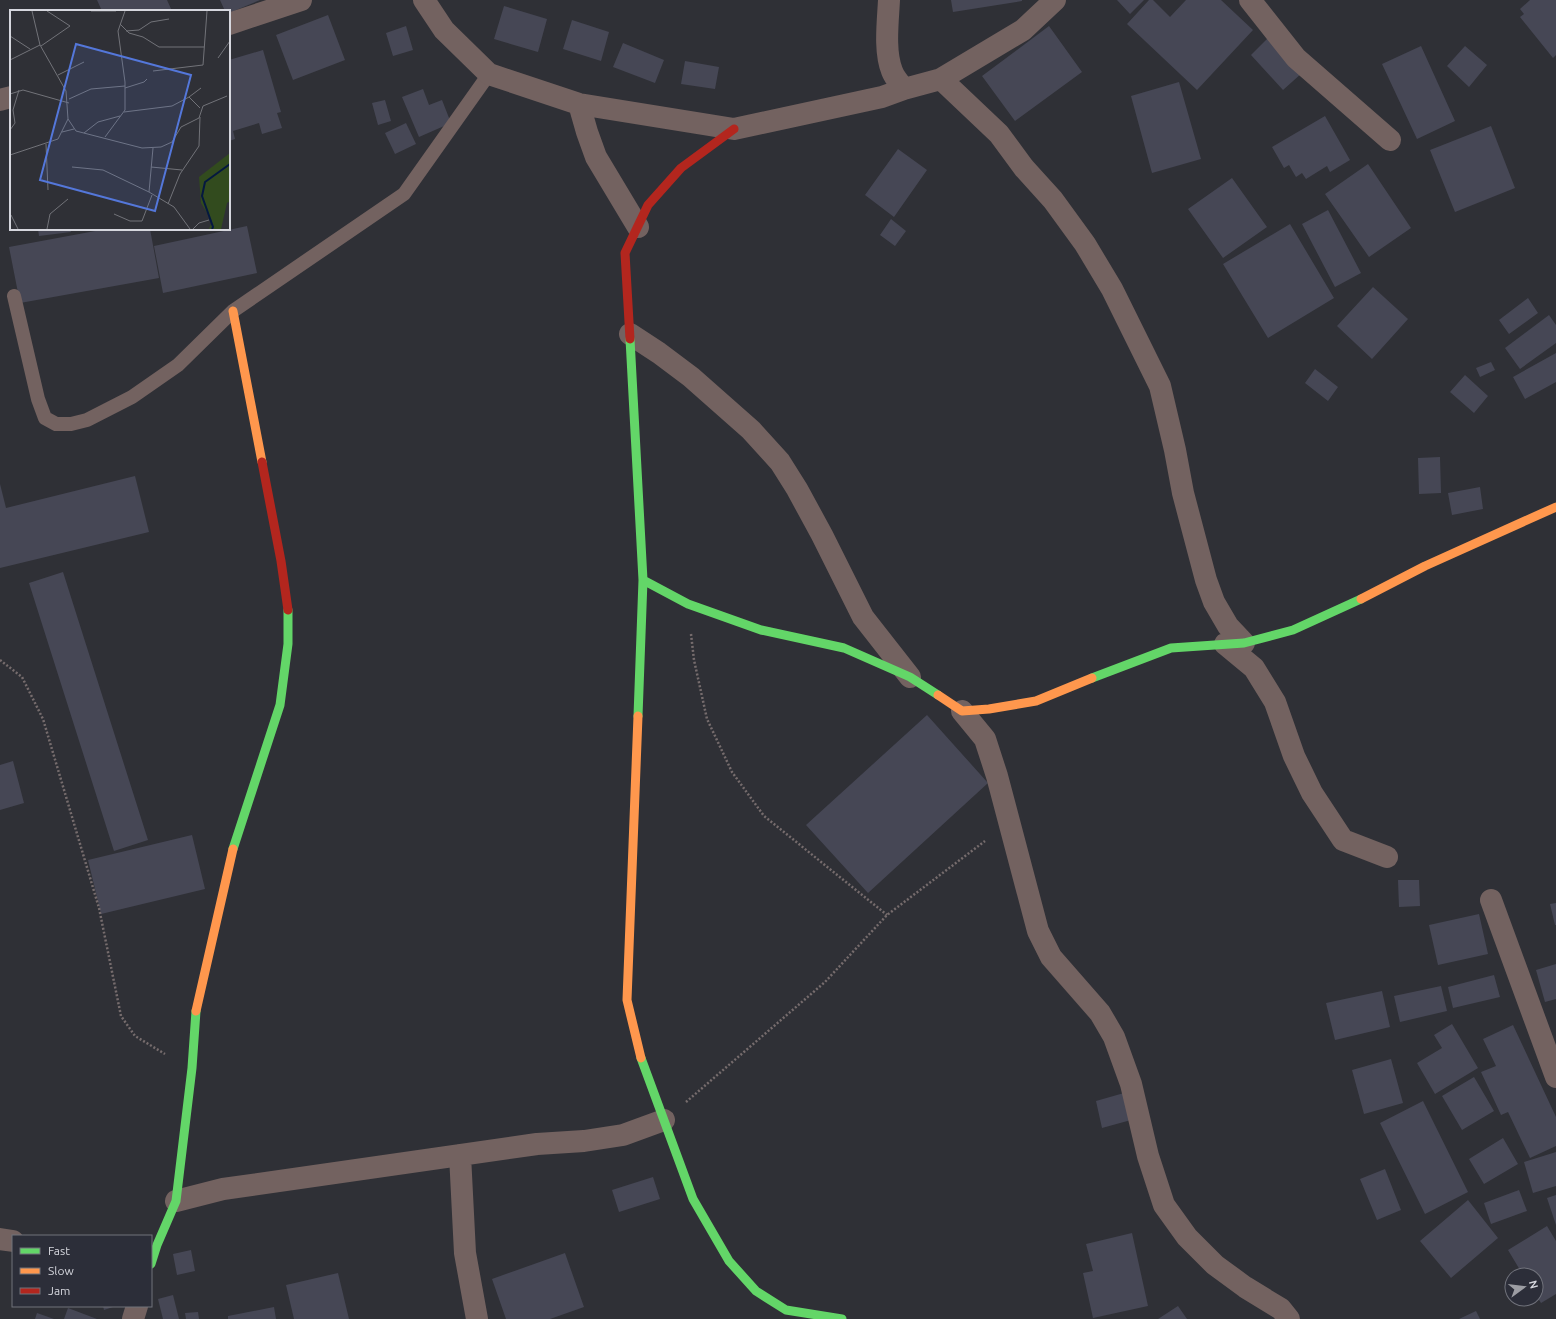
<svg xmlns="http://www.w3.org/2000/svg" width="1556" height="1319" font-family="Ubuntu,sans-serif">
<rect width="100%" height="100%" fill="#2f3036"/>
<path fill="#464755" d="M97,0H167L172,11H102Z
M220,0H260L229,13V11H225Z
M951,0H1022V1L953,12Z
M1117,0H1144L1130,14Z
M1149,0H1153L1170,17L1186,0H1221L1253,30L1197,90L1127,24Z
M1530,0H1556V55L1553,58L1520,17L1524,14L1520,9Z
M504,6L547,19L538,52L494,39Z
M328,15L345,60L293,80L276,35Z
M572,20L609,32L601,61L563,49Z
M406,26L413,50L393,56L386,33Z
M1049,26L1082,72L1015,121L982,76Z
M1268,38L1302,73L1283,90L1251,55Z
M623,43L664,60L655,83L613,67Z
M1421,46L1455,121L1417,139L1382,64Z
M1465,46L1487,65L1469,87L1447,66Z
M263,50L281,112L277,113L282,128L262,134L259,123L233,131L235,139L229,141V60Z
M685,61L719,67L715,89L681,84Z
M1179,82L1201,159L1152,173L1131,96Z
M423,89L429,105L442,100L451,123L419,137L402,97Z
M385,100L391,121L378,125L372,103Z
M1325,116L1350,160L1330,172L1327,166L1306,179L1302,173L1296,177L1289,165L1284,168L1272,147Z
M406,123L416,144L395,154L385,133Z
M1491,126L1515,188L1455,212L1430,150Z
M898,149L927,170L894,217L865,195Z
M1368,164L1411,228L1369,257L1325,194Z
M1232,178L1267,227L1223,258L1188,209Z
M1328,210L1361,273L1335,287L1302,224Z
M891,219L906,231L895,246L880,235Z
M1290,224L1334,298L1268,338L1223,264Z
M247,226L257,273L163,293L154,246Z
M38,229H70L71,232L39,236Z
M106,229H150L159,278L20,303L9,247Z
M1373,287L1408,319L1372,359L1337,326Z
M1528,298L1538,313L1509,334L1499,320Z
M1549,315L1556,325V343L1520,369L1505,348Z
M1556,353V382L1525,399L1513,377Z
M1491,362L1495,370L1480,377L1476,368Z
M1315,369L1338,387L1328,401L1305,383Z
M1465,375L1488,396L1474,413L1450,392Z
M1440,457L1441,493L1419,494L1418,458Z
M135,476L149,532L0,568V484L6,508Z
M1480,487L1483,509L1452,515L1448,493Z
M63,572L148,840L114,851L29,583Z
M927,715L988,783L868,893L806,825Z
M13,761L24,803L0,810V765Z
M192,835L205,889L101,914L88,860Z
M1398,880H1419L1420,906L1399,907Z
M1556,903V925H1555L1550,904Z
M1479,914L1488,954L1438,965L1429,925Z
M1556,964V999L1545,1002L1536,970Z
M1494,975L1500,997L1453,1008L1448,987Z
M1441,986L1447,1011L1400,1022L1394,996Z
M1382,991L1390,1027L1335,1040L1326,1003Z
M1452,1024L1478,1068L1435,1094L1417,1063L1442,1048L1434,1035Z
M1513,1025L1556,1117V1146L1530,1158L1508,1112L1501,1115L1481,1072L1496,1066L1483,1039Z
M1391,1059L1403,1103L1364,1114L1352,1070Z
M1474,1077L1494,1111L1462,1130L1442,1096Z
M1124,1093L1131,1120L1102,1128L1096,1101Z
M1423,1101L1468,1192L1425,1214L1380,1123Z
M1503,1138L1518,1164L1484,1184L1469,1159Z
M1556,1152V1186L1533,1193L1524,1162Z
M1385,1169L1401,1210L1377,1220L1360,1179Z
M653,1177L660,1199L619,1212L612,1190Z
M1519,1190L1527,1211L1491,1224L1484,1203Z
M1556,1195V1225L1547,1198Z
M1468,1200L1498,1238L1451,1278L1420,1241Z
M1547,1226L1556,1241V1294L1541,1303L1536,1295V1275H1523L1508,1250Z
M1132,1233L1148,1306L1093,1318L1083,1273L1093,1271L1086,1244Z
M191,1250L195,1271L177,1275L173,1254Z
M565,1253L584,1307L550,1319H506L492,1279Z
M338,1273L349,1319H294L286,1285Z
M173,1295L179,1319H163L158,1299Z
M103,1306H116L104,1310Z
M1178,1306L1187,1319H1158Z
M274,1307L276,1319H228V1316Z
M68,1308L97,1319H64Z
M1476,1311L1480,1319H1459Z
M198,1312L199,1319H186L185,1313Z
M37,1313L54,1319H35Z"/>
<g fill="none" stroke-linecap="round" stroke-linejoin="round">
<path stroke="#766c6d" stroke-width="2.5" stroke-dasharray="2 2" stroke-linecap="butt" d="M691,634L694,660L707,719L732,772L764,816L887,915
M0,660L22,677L43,719L99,908L121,1016L135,1036L165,1054
M686,1102L825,982L887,915L985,841"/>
<path stroke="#736260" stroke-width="14" d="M14,296L38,399L45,418L56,424H71L87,420L132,397L178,365L233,311L404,194L489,74"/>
<path stroke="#736260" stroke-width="22" d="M424,0L444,30L489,74L579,104L734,129L882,97L904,89L941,79L1023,30L1055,0
M889,0C888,21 884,51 892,71C894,77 900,84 904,89
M1250,0L1296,58L1390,140
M229,24L301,0
M941,79L999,134L1024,168L1053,200L1085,244L1112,289L1160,386L1175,450L1183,493L1206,580L1214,602L1228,626L1244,643
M0,100L11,97
M579,104L587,132L596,157L638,227
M630,334L659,353L691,377L751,430L780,462L797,489L822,535L863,617L910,677
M1225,644L1254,668L1275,702L1294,756L1312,793L1343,840L1387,857
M962,711L985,739L997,776L1038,931L1051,957L1100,1013L1114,1037L1131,1084L1148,1156L1164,1205L1187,1237L1215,1265L1245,1287L1281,1309L1289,1319
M1491,900L1556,1077
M460,1155L465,1253L477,1319
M176,1201L223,1189L537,1144L584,1141L623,1135L664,1120
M0,1239L13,1241
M133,1319L137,1306"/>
<path stroke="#63d668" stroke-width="9" d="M630,339L643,580L638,716
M643,580L688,604L761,630L844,648L910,677L938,695
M1092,678L1171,648L1244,643L1293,630L1361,599
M233,849L280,705L288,644V610
M641,1058L693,1199L729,1261L756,1291L786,1310L842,1319
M151,1264L157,1245L176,1201L192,1068L196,1011"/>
<path stroke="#ff974d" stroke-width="9" d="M233,311L262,462
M1361,599L1425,566L1556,507
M938,695L962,711L989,709L1036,701L1092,678
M638,716L627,1000L641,1058
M196,1011L233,849"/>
<path stroke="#b3261e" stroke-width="9" d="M630,339L625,253L648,205L681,168L734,129
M262,462L281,561L288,610"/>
</g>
<g transform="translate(10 10)">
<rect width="220" height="220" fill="#2f3036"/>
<path d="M220,143V191L217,193L211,219H199L202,211L191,193L189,167Z" fill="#324b1e"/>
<path fill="none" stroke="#041840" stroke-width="2" d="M202,219L203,217L192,186L195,172L220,154"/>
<path fill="none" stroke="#727379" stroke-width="1" d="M81,1H106M110,14L119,23L133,27L149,37H194M116,21L129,20L141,12L159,9M0,26L20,39M31,36L60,16L37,1M208,48L220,31M0,50L30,35M143,61L193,55L197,1M48,65L74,52M115,78L134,72L137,69M0,84L13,80L59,93M179,87L191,78M59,89L81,79L115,76M114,102L162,96L179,87L190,98M58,109L66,121L132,138L151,137L162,132L171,117L189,108L193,96L217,86M0,120L5,113L3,100L9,80M52,122L64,119M74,123L88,112L110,106M95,127L115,100V72L108,21L115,1M36,134L38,180M0,145L48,129L58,109L56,81L30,35L22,1M62,157L93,160L139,182L164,197L180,219M141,157L172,160M139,182L143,138M158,194L170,164L189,136L190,107M104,204L120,211H132L142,185M1,205L8,219M37,219L40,204L58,189M183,219L189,213L199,210"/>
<path fill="#5477da" fill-opacity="0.15" stroke="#5477da" stroke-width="2" d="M66,34L181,65L145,201L30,170Z"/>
<rect width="220" height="220" fill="none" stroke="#d6d7de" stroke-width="2"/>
</g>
<rect x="12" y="1235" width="140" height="72" fill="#2c2e39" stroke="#70727b"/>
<rect x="20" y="1248" width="20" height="6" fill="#63d668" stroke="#70727b"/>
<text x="48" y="1255" font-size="12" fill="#d6d7de">Fast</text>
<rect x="20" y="1268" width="20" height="6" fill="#ff974d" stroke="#70727b"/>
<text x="48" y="1275" font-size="12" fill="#d6d7de">Slow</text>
<rect x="20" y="1288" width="20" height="6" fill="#b3261e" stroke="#70727b"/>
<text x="48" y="1295" font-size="12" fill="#d6d7de">Jam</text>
<g transform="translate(1524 1287) rotate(75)"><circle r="19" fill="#2c2e39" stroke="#70727b"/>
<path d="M0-3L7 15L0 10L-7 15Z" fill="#9c9da3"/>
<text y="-6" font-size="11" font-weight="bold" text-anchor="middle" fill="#d6d7de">N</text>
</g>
</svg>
